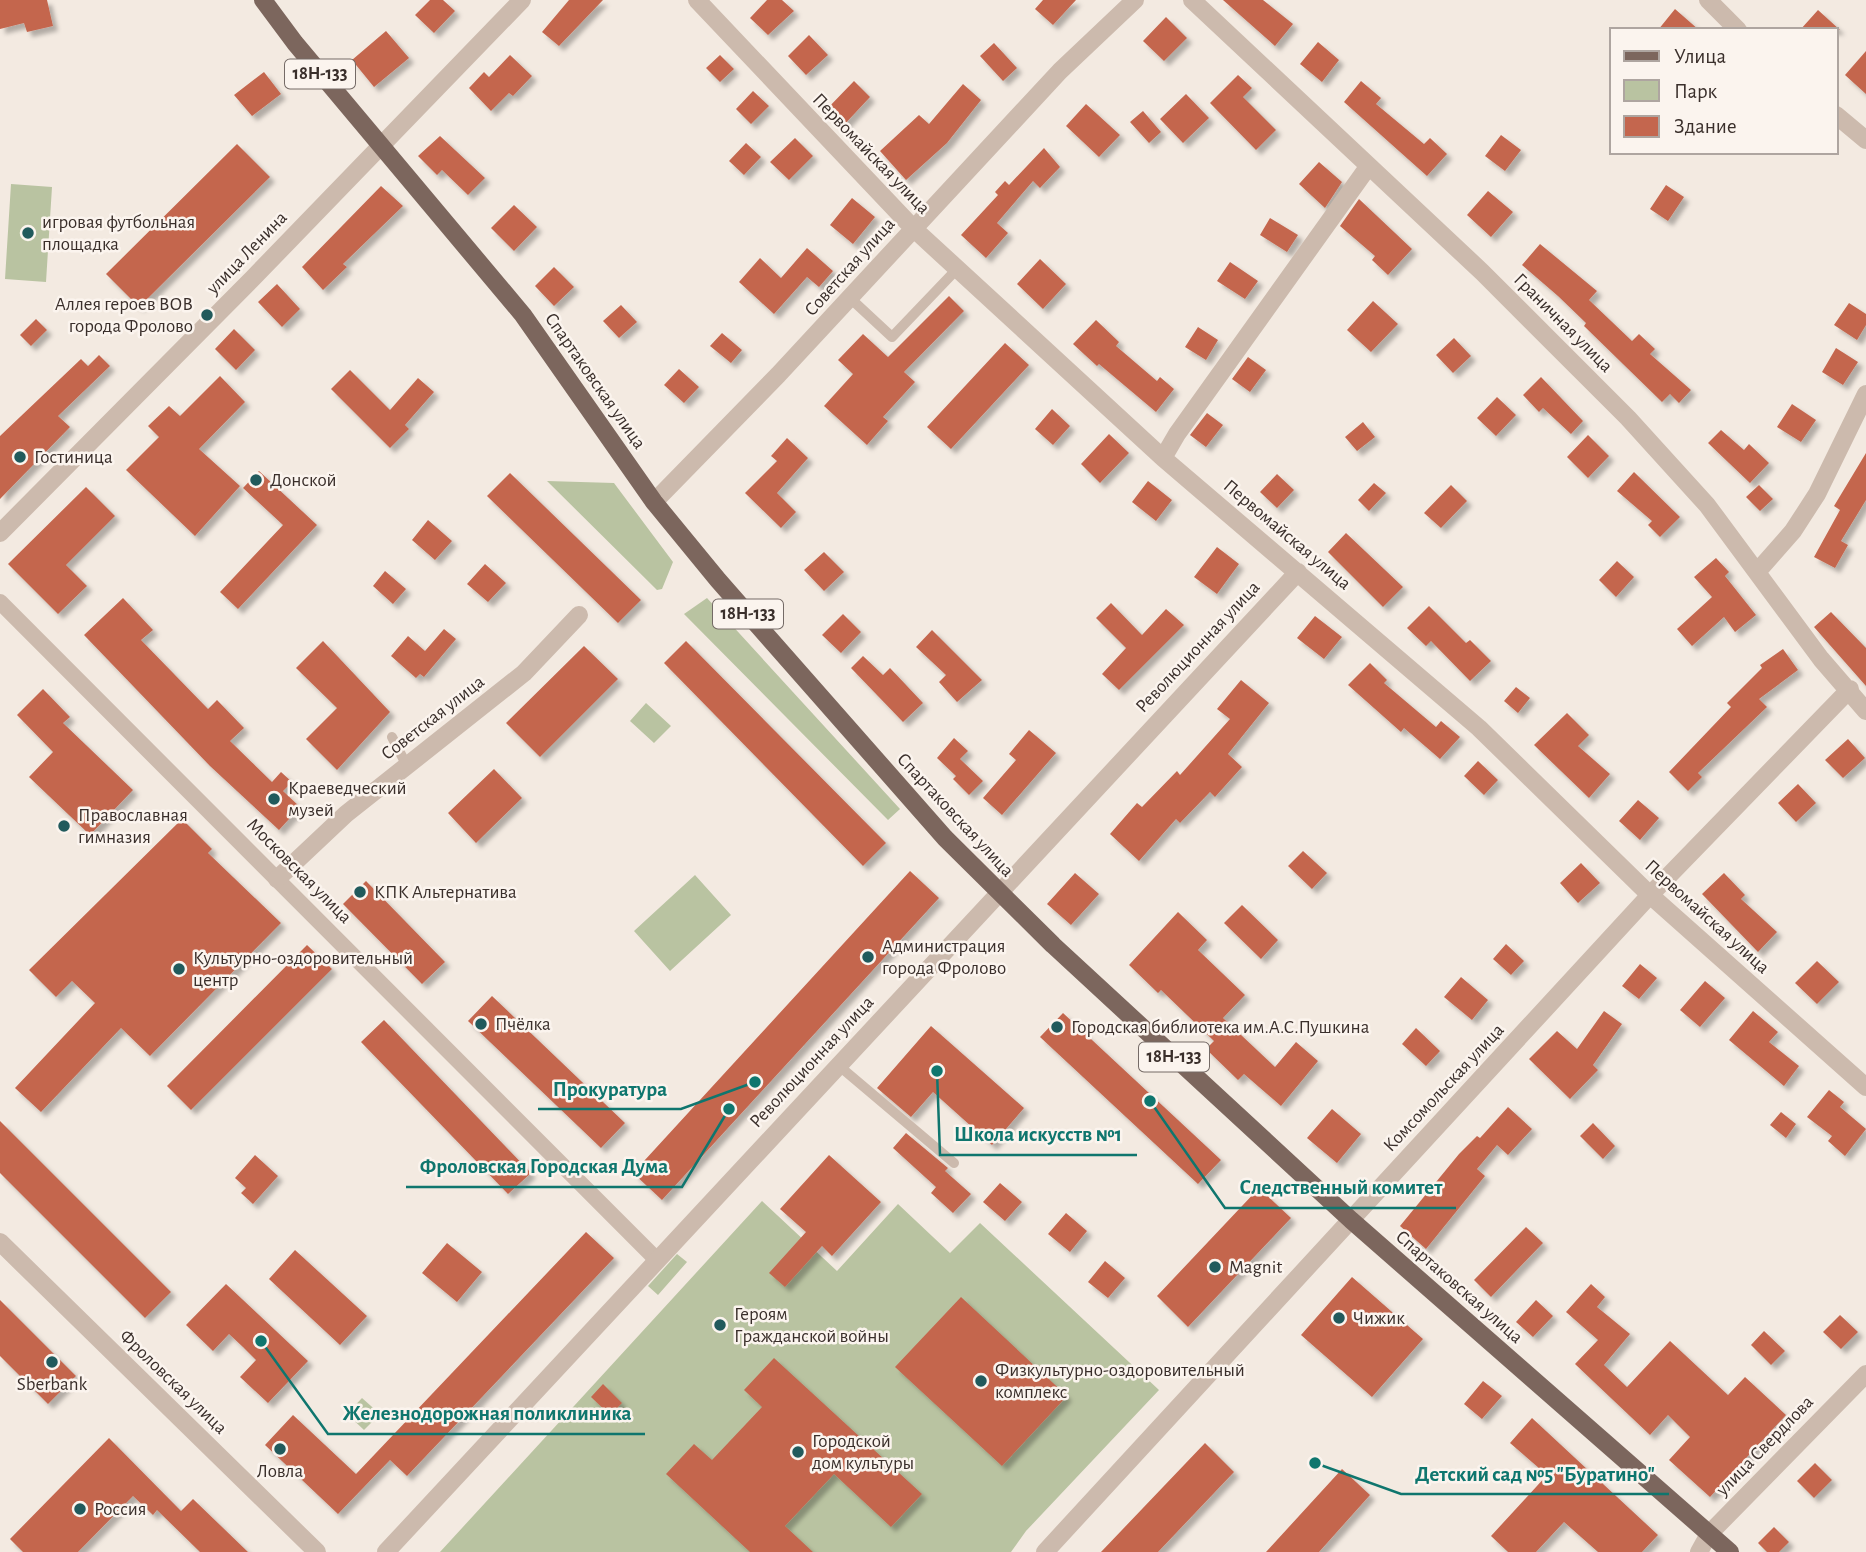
<svg xmlns="http://www.w3.org/2000/svg" width="1866" height="1552" font-family="'Alegreya Sans',sans-serif">
<defs>
<filter id="shadow"><feDropShadow dx="5" dy="5" stdDeviation="2" flood-color="#0004"/></filter>
</defs>
<rect width="100%" height="100%" fill="#f3eae1"/>
<path fill="#b9c3a1" d="M11,184L52,187L46,282L5,279Z
M547,481L614,483L673,562L662,589L657,590Z
M707,598L900,809L888,820L684,614Z
M646,703L671,726L654,743L630,721Z
M695,875L731,915L670,971L634,931Z
M762,1201L837,1271L898,1204L950,1253L980,1223L1159,1390L1026,1531L1011,1552H440Z
M677,1254L687,1262L658,1295L648,1286Z
M362,1398L380,1414L364,1430L347,1414Z"/>
<path fill="#c4664e" filter="url(#shadow)" d="M0,0H47L53,26L27,32L24,23L0,29Z
M430,0H443L455,11L434,33L415,15Z
M569,0H603L559,46L542,32Z
M767,0H782L794,11L768,35L750,18Z
M1043,0H1076L1053,25L1035,9Z
M1223,0H1263L1293,24L1275,46Z
M1675,9L1699,30H1658Z
M1818,10L1840,30H1800Z
M1166,17L1187,38L1164,61L1143,41Z
M386,31L409,58L374,87L352,60Z
M809,35L828,55L806,75L788,56Z
M1318,42L1339,60L1322,82L1300,64Z
M994,43L1017,68L1003,81L980,56Z
M1866,51V94L1845,75Z
M510,55L532,76L513,96L509,93L491,111L469,88L484,72L489,77Z
M720,55L734,69L720,82L706,68Z
M264,72L281,94L252,116L234,95Z
M1238,75L1252,88L1243,97L1276,130L1256,150L1210,103Z
M854,81L870,97L842,127L825,111Z
M1361,81L1381,98L1376,104L1424,144L1430,138L1447,154L1427,176L1344,102Z
M963,84L981,100L947,143L906,180L880,151L919,115L929,124Z
M753,91L769,106L751,124L736,109Z
M1186,94L1209,118L1183,143L1160,119Z
M1086,104L1120,135L1099,157L1066,126Z
M1143,111L1161,132L1149,143L1130,122Z
M1501,135L1521,150L1505,171L1485,156Z
M440,136L485,178L468,195L442,170L437,175L418,156Z
M795,138L813,156L789,180L770,162Z
M746,143L761,157L744,175L729,161Z
M237,144L270,177L139,307L106,274Z
M1044,148L1060,167L1040,188L1033,181L997,223L1008,233L986,258L961,235L998,195L995,192L1005,181L1009,185Z
M1319,162L1342,182L1325,208L1299,184Z
M1666,185L1684,197L1668,221L1650,209Z
M381,186L403,206L343,264L347,267L323,290L302,267Z
M1488,191L1513,212L1491,237L1467,215Z
M852,198L875,217L853,244L830,225Z
M1359,199L1412,249L1388,275L1372,260L1375,256L1340,226Z
M514,205L537,227L514,251L491,228Z
M1270,218L1298,235L1287,252L1260,235Z
M1540,244L1597,291L1589,300L1632,341L1639,334L1655,349L1650,354L1691,390L1679,403L1670,394L1662,402L1584,326L1586,323L1558,296L1522,265Z
M807,248L833,271L819,287L807,277L774,314L739,282L760,258L781,278Z
M1040,259L1066,284L1043,309L1017,284Z
M1230,262L1258,281L1245,299L1217,281Z
M554,267L574,287L554,306L535,286Z
M277,284L300,309L282,327L258,302Z
M949,296L964,311L904,372L915,382L883,417L888,421L867,445L824,406L853,374L838,360L863,334L888,357Z
M1373,301L1398,324L1371,352L1347,330Z
M1849,303L1866,314V325L1857,340L1834,325Z
M621,305L637,322L619,338L603,321Z
M36,319L47,330L31,346L20,335Z
M1096,320L1119,342L1116,346L1157,381L1160,377L1174,389L1156,412L1099,364L1097,366L1073,344Z
M1198,327L1218,340L1206,360L1185,347Z
M234,329L255,350L236,370L215,349Z
M722,333L742,350L731,363L710,346Z
M1454,338L1471,356L1453,373L1436,355Z
M1005,343L1029,365L951,449L927,427Z
M1836,348L1858,362L1843,385L1822,372Z
M99,355L110,366L58,416L70,427L0,499V436L81,359L88,366Z
M1248,357L1266,370L1250,392L1232,379Z
M679,369L699,387L684,403L664,385Z
M350,370L390,410L418,378L434,392L405,425L409,429L390,448L331,389Z
M220,376L245,402L199,449L240,486L195,536L126,470L159,437L148,426L169,406L180,416Z
M1541,377L1583,421L1571,434L1543,408L1539,412L1523,395Z
M1497,397L1516,415L1496,436L1477,418Z
M1792,404L1816,420L1801,442L1777,427Z
M1052,409L1070,426L1053,445L1035,429Z
M1207,413L1223,425L1206,447L1190,435Z
M1363,422L1375,437L1357,451L1345,437Z
M1721,430L1744,450L1749,444L1769,463L1750,483L1708,443Z
M1109,434L1129,453L1100,483L1081,464Z
M1588,435L1609,456L1588,478L1567,457Z
M787,438L808,458L777,493L796,512L781,528L745,493L777,461L771,456Z
M1866,453V500L1841,541L1848,545L1835,568L1814,557L1840,510L1834,506Z
M259,471L317,525L238,609L220,592L283,525L243,488Z
M1634,472L1680,517L1660,537L1648,525L1652,521L1617,491Z
M510,473L641,600L618,623L487,496Z
M1277,474L1294,490L1277,508L1260,492Z
M1148,481L1172,500L1156,521L1132,502Z
M1374,483L1386,493L1369,511L1358,500Z
M1451,485L1467,501L1441,528L1424,513Z
M1759,485L1773,499L1760,511L1746,497Z
M86,487L115,516L66,565L87,586L58,614L8,564Z
M428,520L452,541L435,560L412,540Z
M1346,533L1403,587L1383,607L1328,552Z
M1217,547L1239,564L1217,594L1194,577Z
M824,552L844,572L824,591L804,570Z
M1716,558L1729,572L1725,576L1756,615L1735,632L1724,617L1692,646L1677,629L1712,597L1694,577Z
M1617,561L1634,577L1616,597L1599,580Z
M485,564L506,583L488,602L467,584Z
M385,571L406,589L393,604L373,586Z
M123,598L153,630L141,640L208,709L217,700L244,728L230,741L272,782L281,772L292,782L283,791L300,807L279,830L210,766L84,635Z
M1111,603L1142,635L1166,609L1184,625L1119,690L1102,674L1126,648L1096,618Z
M1429,606L1466,643L1470,640L1491,661L1470,681L1431,641L1426,646L1407,628Z
M1831,612L1866,648V686L1814,627Z
M843,614L861,632L841,653L822,635Z
M1315,616L1342,637L1324,659L1297,638Z
M444,629L456,639L424,677L420,674L416,678L391,656L408,636L425,651Z
M932,630L982,680L957,702L939,682L946,675L916,647Z
M323,641L390,712L337,770L306,739L337,708L296,668Z
M686,641L886,843L863,866L664,663Z
M584,646L618,679L540,757L506,723Z
M1783,649L1798,670L1759,699L1767,707L1698,773L1702,777L1688,791L1669,772L1731,707L1727,703L1762,668L1760,665Z
M863,656L883,675L890,668L923,703L903,722L851,668Z
M1370,663L1387,680L1384,683L1436,727L1441,721L1460,737L1440,759L1404,728L1401,732L1348,685Z
M1241,680L1269,703L1228,754L1242,767L1215,797L1210,792L1180,823L1176,819L1139,861L1110,834L1137,803L1142,807L1177,771L1180,775L1230,719L1217,709Z
M1516,687L1530,698L1518,713L1504,701Z
M43,689L70,717L63,723L133,790L90,835L29,777L53,752L17,715Z
M1567,713L1589,735L1578,746L1610,774L1589,798L1534,745Z
M1029,730L1056,753L1002,815L983,798L1016,760L1009,754Z
M954,738L968,751L960,759L983,781L969,795L953,779L956,776L937,758Z
M1848,739L1865,758L1843,778L1825,760Z
M1478,761L1498,780L1484,795L1464,776Z
M494,769L522,798L476,843L448,813Z
M1798,784L1816,803L1796,822L1778,803Z
M1638,800L1659,818L1640,840L1619,821Z
M182,819L212,849L208,853L281,923L150,1056L121,1028L41,1112L15,1088L95,1003L72,981L56,997L29,970Z
M1303,851L1327,873L1312,889L1288,866Z
M1581,863L1600,883L1578,903L1560,883Z
M910,871L939,898L662,1200L633,1173Z
M1075,873L1099,894L1071,925L1047,904Z
M1724,873L1745,895L1741,899L1777,932L1758,952L1702,894Z
M366,881L445,962L422,984L343,904Z
M1242,905L1278,940L1261,959L1224,923Z
M1178,912L1207,940L1198,950L1245,995L1223,1018L1275,1067L1296,1042L1318,1061L1281,1106L1244,1074L1238,1080L1206,1049L1214,1041L1161,990L1158,993L1129,965Z
M1506,944L1524,961L1511,975L1493,959Z
M307,945L332,969L191,1110L167,1086Z
M1817,961L1839,982L1817,1004L1795,983Z
M1640,964L1657,978L1639,999L1622,986Z
M1461,977L1488,1000L1472,1020L1444,997Z
M1705,981L1725,998L1700,1027L1680,1010Z
M492,996L625,1123L601,1148L468,1021Z
M1604,1011L1622,1024L1593,1065L1598,1070L1570,1099L1529,1059L1557,1031L1577,1049Z
M1753,1011L1778,1032L1769,1042L1799,1066L1784,1086L1729,1040Z
M1063,1013L1221,1160L1198,1184L1040,1037Z
M384,1020L531,1173L508,1194L361,1042Z
M931,1026L1024,1108L992,1145L933,1092L911,1117L877,1088Z
M1416,1028L1440,1051L1426,1066L1402,1044Z
M1829,1090L1844,1102L1840,1107L1866,1129L1845,1156L1828,1141L1832,1136L1807,1117Z
M1508,1107L1532,1129L1508,1155L1497,1145L1477,1169L1485,1176L1426,1249L1400,1226L1459,1154L1477,1136L1480,1138Z
M1332,1109L1361,1134L1337,1163L1307,1138Z
M1781,1112L1796,1124L1786,1138L1770,1125Z
M0,1121L171,1292L145,1318L0,1173Z
M1593,1123L1615,1146L1603,1159L1580,1136Z
M906,1133L948,1168L945,1171L971,1194L953,1213L931,1193L936,1187L893,1148Z
M255,1155L278,1176L253,1204L241,1193L246,1188L235,1178Z
M829,1155L881,1202L832,1256L822,1246L785,1287L769,1273L806,1232L780,1209Z
M1000,1183L1022,1202L1005,1221L983,1202Z
M1259,1188L1291,1218L1188,1327L1157,1296Z
M1066,1213L1087,1231L1070,1252L1048,1234Z
M1526,1227L1543,1243L1491,1297L1474,1280Z
M586,1232L614,1258L407,1476L390,1460L338,1514L265,1445L293,1415L356,1474Z
M447,1243L482,1272L457,1302L422,1273Z
M295,1250L367,1316L340,1345L269,1279Z
M1105,1261L1125,1278L1108,1298L1088,1282Z
M1352,1277L1423,1339L1372,1397L1301,1335Z
M226,1284L308,1361L268,1403L240,1377L256,1360L243,1347L229,1334L213,1351L186,1325Z
M1591,1284L1605,1297L1597,1307L1630,1334L1604,1365L1627,1387L1670,1341L1728,1395L1745,1377L1786,1415L1710,1497L1669,1460L1690,1437L1668,1415L1650,1435L1575,1364L1598,1340L1566,1312Z
M961,1297L1067,1396L1002,1466L895,1367Z
M0,1300L76,1376L48,1404L0,1356Z
M1536,1300L1553,1316L1533,1337L1516,1322Z
M1840,1315L1858,1332L1841,1349L1823,1332Z
M1764,1331L1785,1351L1771,1365L1751,1345Z
M774,1358L922,1494L891,1527L834,1474L785,1526L813,1552H750L666,1474L694,1444L712,1460L762,1407L744,1390Z
M1483,1381L1502,1396L1482,1419L1464,1404Z
M603,1384L622,1403L610,1415L591,1397Z
M1532,1418L1658,1535L1642,1552H1598L1564,1522L1536,1552H1508L1491,1536L1547,1475L1510,1443Z
M109,1438L181,1511L193,1499L248,1552H200L157,1510L153,1515L133,1496L78,1552H23L10,1539Z
M1205,1443L1234,1472L1158,1552H1101Z
M1815,1463L1832,1480L1814,1498L1797,1481Z
M1342,1469L1370,1495L1319,1552H1266Z
M1774,1527L1789,1542L1779,1552H1767L1758,1543Z"/>
<g fill="none" stroke-linecap="round" stroke-linejoin="round">
<path stroke="#ccbaad" stroke-width="10" d="M850,298L892,337L957,269
M392,737L406,764
M838,1065L954,1163"/>
<path stroke="#ccbaad" stroke-width="16" d="M0,602L657,1260"/>
<path stroke="#ccbaad" stroke-width="18" d="M697,0L913,228L1163,458L1479,728L1650,895L1866,1087
M1192,0L1482,272L1628,418L1707,505L1821,659L1866,711
M1708,0L1738,30
M1836,115L1866,140
M1163,458L1177,434L1368,167
M654,502L778,375L1060,71L1135,0
M0,533L253,278L522,0
M1757,572L1793,531L1817,494L1866,394
M277,879L346,814L524,673L579,615
M0,1242L317,1552
M386,1552L1298,572
M1045,1552L1650,895L1850,689
M1699,1552L1709,1534L1866,1374"/>
<path stroke="#7c665d" stroke-width="18" d="M263,0L295,43L523,315L654,502L718,580L945,838L1053,945L1351,1220L1730,1552"/>
</g>
<g fill="#215a5c" stroke="#fbf4ee" stroke-width="2.5">
<circle cx="28" cy="233" r="7"/>
<circle cx="207" cy="315" r="7"/>
<circle cx="20" cy="457" r="7"/>
<circle cx="256" cy="480" r="7"/>
<circle cx="274" cy="799" r="7"/>
<circle cx="64" cy="826" r="7"/>
<circle cx="360" cy="892" r="7"/>
<circle cx="868" cy="957" r="7"/>
<circle cx="179" cy="969" r="7"/>
<circle cx="481" cy="1024" r="7"/>
<circle cx="1057" cy="1027" r="7"/>
<circle cx="1215" cy="1267" r="7"/>
<circle cx="1339" cy="1318" r="7"/>
<circle cx="720" cy="1325" r="7"/>
<circle cx="52" cy="1362" r="7"/>
<circle cx="981" cy="1381" r="7"/>
<circle cx="280" cy="1449" r="7"/>
<circle cx="798" cy="1452" r="7"/>
<circle cx="80" cy="1509" r="7"/>
</g>
<g text-anchor="middle" dominant-baseline="central" stroke-width="5" stroke-linejoin="round" paint-order="stroke">
<g fill="#fbf4ee" stroke="#746a66" stroke-width="2">
<rect x="285" y="59.5" width="70" height="29" rx="5"/>
<rect x="713" y="599.5" width="70" height="29" rx="5"/>
<rect x="1139" y="1042.5" width="70" height="29" rx="5"/>
</g>
<g font-size="18" font-weight="bold" fill="#3a2f2b">
<text x="320" y="74">18Н-133</text>
<text x="748" y="614">18Н-133</text>
<text x="1174" y="1057">18Н-133</text>
</g>
<g font-size="19" fill="#3a2f2b" stroke="#fbf4ee">
<text transform="translate(871 154) rotate(46)">Первомайская улица</text>
<text transform="translate(247 253) rotate(-46)">улица Ленина</text>
<text transform="translate(850 267) rotate(-48)">Советская улица</text>
<text transform="translate(1563 323) rotate(45)">Граничная улица</text>
<text transform="translate(595 381) rotate(55)">Спартаковская улица</text>
<text transform="translate(1287 535) rotate(40)">Первомайская улица</text>
<text transform="translate(1198 647) rotate(-47)">Революционная улица</text>
<text transform="translate(433 718) rotate(-38)">Советская улица</text>
<text transform="translate(955 815) rotate(47)">Спартаковская улица</text>
<text transform="translate(299 871) rotate(45)">Московская улица</text>
<text transform="translate(1707 917) rotate(42)">Первомайская улица</text>
<text transform="translate(812 1062) rotate(-47)">Революционная улица</text>
<text transform="translate(1444 1088) rotate(-47)">Комсомольская улица</text>
<text transform="translate(1459 1287) rotate(41)">Спартаковская улица</text>
<text transform="translate(173 1382) rotate(44)">Фроловская улица</text>
<text transform="translate(1765 1446) rotate(-46)">улица Свердлова</text>
</g>
<g font-size="19" fill="#3a2f2b" stroke="#fbf4ee" text-anchor="start">
<text x="42" y="222">игровая футбольная<tspan x="42" dy="22">площадка</tspan></text>
<text x="193" y="304" text-anchor="end">Аллея героев ВОВ<tspan x="193" dy="22">города Фролово</tspan></text>
<text x="34" y="457">Гостиница</text>
<text x="270" y="480">Донской</text>
<text x="288" y="788">Краеведческий<tspan x="288" dy="22">музей</tspan></text>
<text x="78" y="815">Православная<tspan x="78" dy="22">гимназия</tspan></text>
<text x="374" y="892">КПК Альтернатива</text>
<text x="882" y="946">Администрация<tspan x="882" dy="22">города Фролово</tspan></text>
<text x="193" y="958">Культурно-оздоровительный<tspan x="193" dy="22">центр</tspan></text>
<text x="495" y="1024">Пчёлка</text>
<text x="1071" y="1027">Городская библиотека им.А.С.Пушкина</text>
<text x="1229" y="1267">Magnit</text>
<text x="734" y="1314">Героям<tspan x="734" dy="22">Гражданской войны</tspan></text>
<text x="1353" y="1318">Чижик</text>
<text x="995" y="1370">Физкультурно-оздоровительный<tspan x="995" dy="22">комплекс</tspan></text>
<text x="52" y="1384" text-anchor="middle">Sberbank</text>
<text x="812" y="1441">Городской<tspan x="812" dy="22">дом культуры</tspan></text>
<text x="280" y="1471" text-anchor="middle">Ловла</text>
<text x="94" y="1509">Россия</text>
</g>
</g>
<path fill="none" stroke="#0f766e" stroke-width="2.5" d="M755 1082L681 1109H538M937 1071L940 1155H1137M729 1109L682 1187H406M1150 1101L1225 1208H1456M261 1341L328 1434H645M1315 1463L1401 1494H1669"/>
<g fill="#0f766e" stroke="#fbf4ee" stroke-width="2.5">
<circle cx="755" cy="1082" r="7"/>
<circle cx="937" cy="1071" r="7"/>
<circle cx="729" cy="1109" r="7"/>
<circle cx="1150" cy="1101" r="7"/>
<circle cx="261" cy="1341" r="7"/>
<circle cx="1315" cy="1463" r="7"/>
</g>
<g font-size="21" text-anchor="middle" font-weight="bold" fill="#0f766e" stroke="#fbf4ee" stroke-width="5" stroke-linejoin="round" paint-order="stroke">
<text x="610" y="1096">Прокуратура</text>
<text x="1038" y="1141">Школа искусств №1</text>
<text x="544" y="1173">Фроловская Городская Дума</text>
<text x="1341" y="1194">Следственный комитет</text>
<text x="487" y="1420">Железнодорожная поликлиника</text>
<text x="1535" y="1481">Детский сад №5 "Буратино"</text>
</g>
<rect x="1610" y="28" width="228" height="126" fill="#fbf4ee" stroke="#aea5a0" stroke-width="2"/>
<rect x="1624" y="51" width="35" height="10" fill="#7c665d" stroke="#aea5a0" stroke-width="2"/>
<text x="1674" y="63" font-size="21" fill="#3a2f2b">Улица</text>
<rect x="1624" y="80" width="35" height="21" fill="#b9c3a1" stroke="#aea5a0" stroke-width="2"/>
<text x="1674" y="98" font-size="21" fill="#3a2f2b">Парк</text>
<rect x="1624" y="116" width="35" height="21" fill="#c4664e" stroke="#aea5a0" stroke-width="2"/>
<text x="1674" y="133" font-size="21" fill="#3a2f2b">Здание</text>
</svg>
